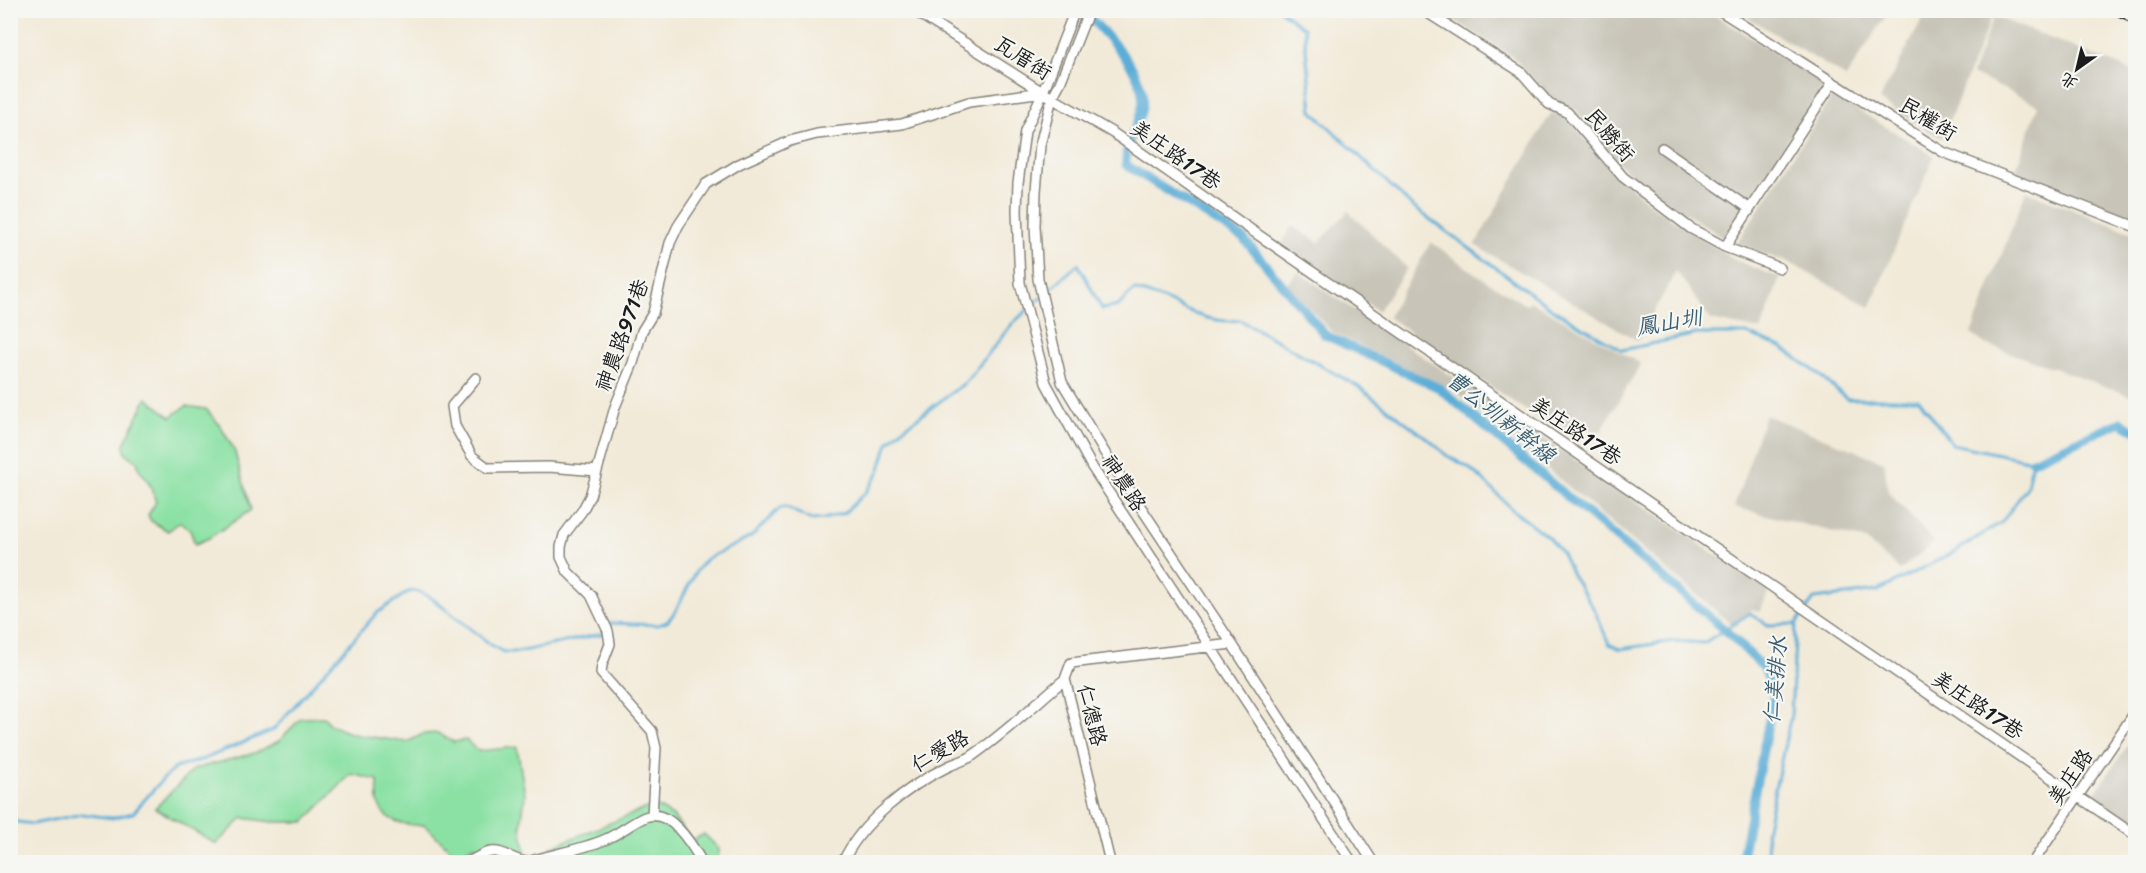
<svg xmlns="http://www.w3.org/2000/svg" width="2146" height="873" font-family="Sriracha,'LXGW WenKai TC',sans-serif">
<rect width="100%" height="100%" fill="#f6f6f2"/>
<filter id="ink" filterUnits="userSpaceOnUse"><feTurbulence type="fractalNoise" baseFrequency=".0167" numOctaves="2"/><feDisplacementMap in="SourceGraphic" scale="12" xChannelSelector="R" yChannelSelector="G"/><feConvolveMatrix kernelMatrix="1 2 1 2 8 2 1 2 1" color-interpolation-filters="sRGB"/></filter>
<filter id="wash" filterUnits="userSpaceOnUse"><feTurbulence type="fractalNoise" baseFrequency=".008" numOctaves="4" result="noise"/><feDisplacementMap in="SourceGraphic" scale="24" xChannelSelector="R" yChannelSelector="G"/><feGaussianBlur stdDeviation="1.35" result="paint"/><feColorMatrix in="noise" values="0 0 0 0 0 0 0 0 0 0 0 0 0 0 0 0 0 1.4 0 .05"/><feComposite in="paint" operator="in"/></filter>
<g filter="url(#wash)">
<rect width="100%" height="100%" fill="#f2ead8"/>
<path fill="#c8c4b8" d="M1445,10L1708,11L1825,84L1724,238L1645,187L1613,158L1577,111L1550,98L1513,57L1443,13Z
M1737,11H1889L1846,77Z
M1927,11H1994L1942,139L1879,100Z
M1994,16L2135,72V219L2015,173L2038,105L1972,74Z
M1833,95L1934,156L1870,307L1790,263L1736,244Z
M1551,113L1566,116L1604,162L1651,205L1733,259L1780,278L1761,330L1711,320L1676,271L1638,341L1475,245Z
M2026,191L2135,234V397L1985,344L1971,334Z
M1348,211L1407,268L1378,311L1282,243L1292,226L1319,243Z
M1431,242L1483,279L1526,305L1530,301L1641,364L1601,431L1549,426L1388,317Z
M1298,272L1769,591L1760,611L1752,609L1735,627L1455,391L1332,332L1287,284Z
M1765,415L1884,462L1888,492L1935,542L1900,570L1866,540L1734,507Z
M2135,735L2136,830H2135L2092,797Z"/>
<path fill="#8be1a4" stroke="#547e60" stroke-width="1.5" d="M147,398L171,417L186,406L206,409L219,424L234,449L251,510L209,538L195,544L190,530L180,522L168,531L151,521L148,515L156,502C153,494 151,485 146,478C140,470 139,472 137,461C129,457 124,454 124,444Z
M324,717L330,725L352,734L407,742L423,734L438,733L453,742L466,740L478,751L517,747L525,795L521,827L526,853L472,846L459,857L424,825C407,826 381,822 378,800C377,794 378,787 378,780L351,774L304,822H272L243,818L216,844L155,808L194,769L255,753L279,741L301,718Z
M654,805L673,816L692,841L704,834L719,849L718,862H550L551,847Z"/>
<g fill="none" stroke-linecap="round" stroke-linejoin="round">
<path stroke="#5cadd7" stroke-width="3" d="M1280,10L1304,28L1312,111L1412,206L1552,309L1622,350L1697,334H1747L1781,347L1816,372L1847,399H1919L1952,444L2032,461L2027,487L2002,522L1956,551L1878,591L1814,599L1796,624L1791,715L1766,831L1769,862
M609,628L610,623L658,625L667,622L675,612L696,571L706,559L751,537L780,508L786,507L811,520L824,519L844,513L867,491L879,472L888,443L901,430L966,382L1012,324L1078,264L1102,309L1118,306L1134,290C1143,293 1153,295 1162,299C1191,310 1208,325 1240,320L1359,387L1432,442L1446,455L1469,468L1481,478L1515,512L1548,537L1562,553L1572,575L1594,609L1609,644L1620,649L1674,641L1704,643L1750,613L1768,625L1796,624
M10,821L33,824L82,814L112,818L133,813L162,780L175,768L204,759L273,730L377,613L408,592L417,591L430,597L490,644L503,652H518L606,633"/>
<path stroke="#5cadd7" stroke-width="9" d="M1083,10C1104,34 1149,73 1142,107C1138,129 1125,139 1126,165L1243,238L1325,335L1439,388L1725,630L1764,668L1774,695L1741,862
M2032,461L2121,422L2136,431"/>
</g>
</g>
<g filter="url(#ink)">
<g fill="none" stroke-linecap="round" stroke-linejoin="round">
<g stroke="#87837a" stroke-width="12">
<path id="minor" d="M913,10L1052,98L1113,133L1257,234L2136,836
M1075,10L1043,92L1025,131L1018,183L1017,211L1020,283L1046,383L1092,467L1352,862
M1089,10L1060,83L1052,98L1040,145L1036,191L1035,226L1038,279L1062,382L1108,458L1232,644L1373,862
M1423,10L1521,72L1549,104L1567,112L1623,177L1690,228L1725,247L1780,268
M1719,10L1943,152L2136,227
M1662,148L1750,209
M1725,247L1833,82
M476,378L452,406L455,426L472,456L488,468L549,467L597,471
M652,815L656,748L652,731L601,673L602,665L610,644L608,631L591,595L568,572L561,557V547L564,535L582,511L590,496L615,407L633,363L642,331L653,313L670,243L678,226L706,184L739,164L790,141L817,134L902,124L969,102L1043,92
M468,862C475,859 483,853 491,852C504,850 515,862 528,862C553,854 580,850 604,840C619,834 631,823 645,817C670,807 692,845 702,862
M843,862C860,823 908,786 947,767C955,763 964,761 972,756C1005,733 1034,705 1065,679
M1110,862L1065,679L1071,663L1232,644
M2033,862L2136,711"/>
</g>
<use href="#minor" stroke="#fff" stroke-width="9"/>
<g stroke="#1c1c1c" stroke-width="5">
<path id="rail" d="M2109,10L2136,22"/>
</g>
<use href="#rail" stroke="#f6f6f2" stroke-width="3" stroke-dasharray="9" stroke-linecap="butt"/>
</g>
</g>
<g text-anchor="middle" dominant-baseline="central" stroke-width="4.5" stroke-linejoin="round" paint-order="stroke">
<g font-size="21" fill="#1c1c1c" stroke="#f6f6f2">
<text transform="translate(1023 58) rotate(32)">瓦厝街</text>
<text transform="translate(1928 119) rotate(31)">民權街</text>
<text transform="translate(1610 135) rotate(49)">民勝街</text>
<text transform="translate(1176 155) rotate(35)">美庄路17巷</text>
<text transform="translate(622 335) rotate(-70)">神農路971巷</text>
<text transform="translate(1576 431) rotate(34)">美庄路17巷</text>
<text transform="translate(1124 483) rotate(57)">神農路</text>
<text transform="translate(1978 705) rotate(34)">美庄路17巷</text>
<text transform="translate(1092 715) rotate(76)">仁德路</text>
<text transform="translate(940 751) rotate(-30)">仁愛路</text>
<text transform="translate(2070 777) rotate(-56)">美庄路</text>
</g>
<g font-size="22" font-style="italic" fill="#395d70" stroke="#f6f6f2">
<text transform="translate(1669 322) rotate(-10)">鳳山圳</text>
<text transform="translate(1501 417) rotate(39)">曹公圳新幹線</text>
<text transform="translate(1775 680) rotate(-85)">仁美排水</text>
</g>
</g>
<rect width="2146" height="873" fill="none" stroke="#f6f6f2" stroke-width="36"/>
<g transform="translate(2077 69) rotate(214)" stroke="#f6f6f2" stroke-width="4.5" paint-order="stroke">
<path d="M0-4.5L10 22L0 15L-10 22Z" fill="#1c1c1c"/>
<text y="-9" font-size="16" font-weight="bold" text-anchor="middle" fill="#1c1c1c">北</text>
</g>
</svg>
